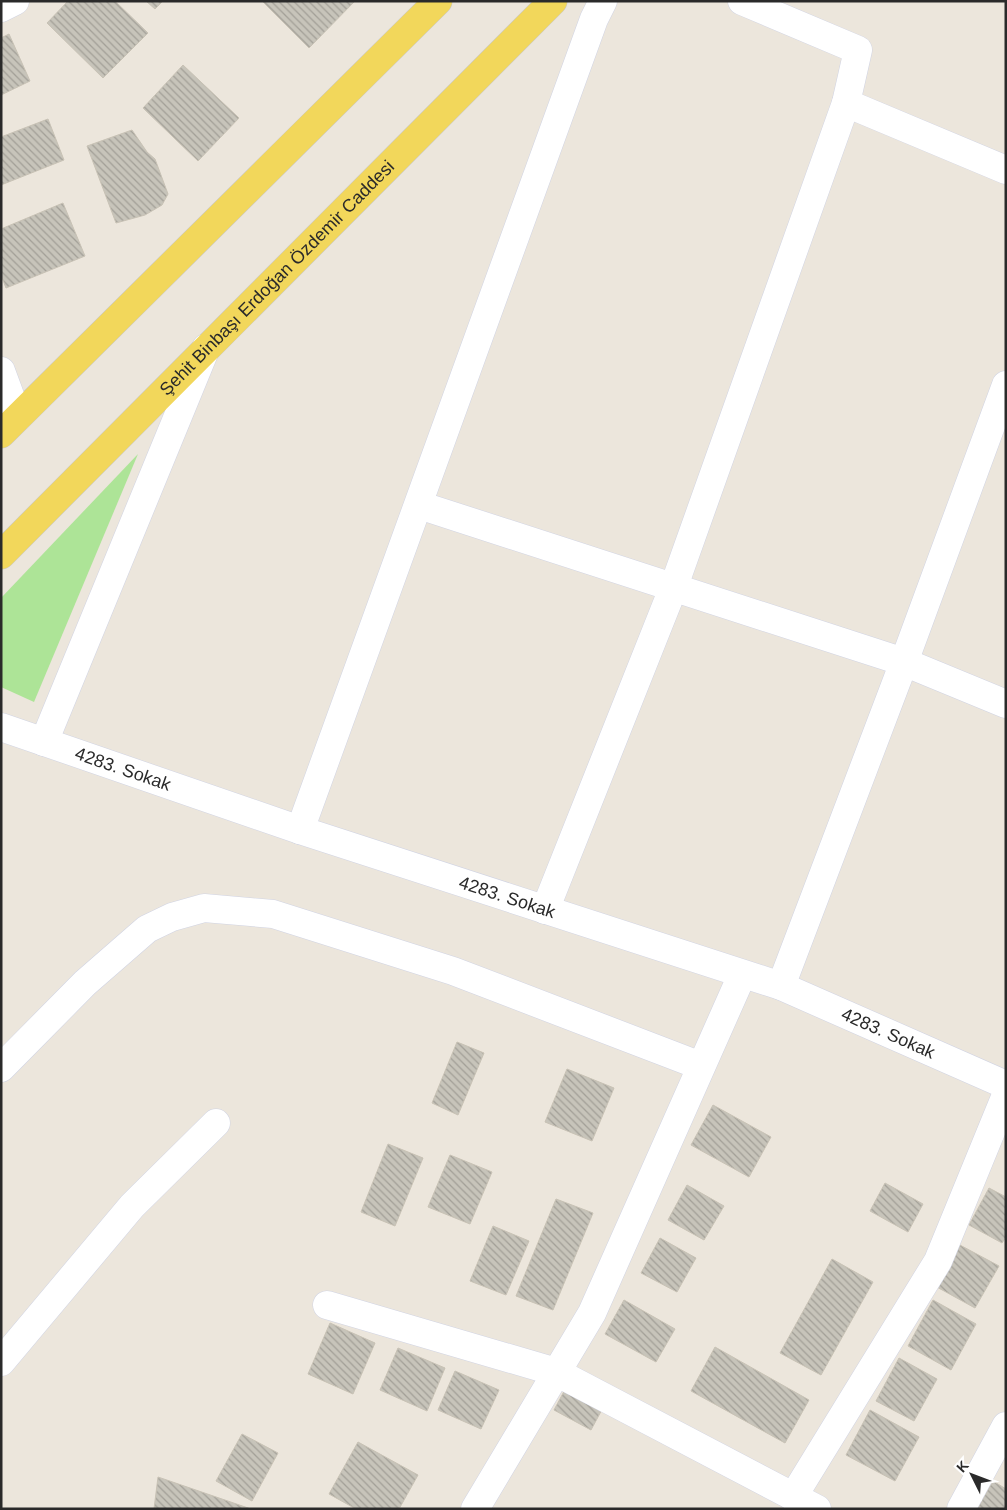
<svg xmlns="http://www.w3.org/2000/svg" width="1007" height="1510" font-family="Helvetica,sans-serif">
<defs>
<pattern id="building-back-hatch" width="6" height="6" patternUnits="userSpaceOnUse" patternTransform="scale(1.25)"><rect width="6" height="6" fill="#c7c4ba"/><path d="M-1 5l2 2M0 0l6 6M5-1l2 2" fill="none" stroke="#a29f97"/></pattern>
</defs>
<rect width="100%" height="100%" fill="#ece6dc"/>
<path fill="#ade497" d="M138,454L34,702L1,687V598Z"/>
<path fill="url(#building-back-hatch)" stroke="#c8c2b5" d="M68,1H115L148,33L103,78L47,23Z
M146,1H163L155,9Z
M262,1H354V2L309,48Z
M9,34L30,81L1,95V38Z
M183,65L239,118L198,161L143,108Z
M48,119L64,160L1,185V137Z
M132,130L147,152L155,159L168,194L162,205L145,215L116,223L87,146Z
M63,203L85,256L6,288L1,275V229Z
M457,1042L484,1053L458,1115L432,1103Z
M567,1069L614,1088L592,1141L545,1122Z
M713,1105L771,1137L749,1177L691,1145Z
M388,1144L423,1158L395,1226L361,1212Z
M450,1155L492,1172L470,1224L428,1207Z
M885,1183L923,1204L908,1232L870,1211Z
M687,1185L724,1206L704,1240L668,1220Z
M989,1188L1006,1197V1237L1002,1243L969,1225Z
M556,1199L593,1213L553,1310L516,1296Z
M493,1226L529,1241L506,1295L470,1281Z
M660,1238L696,1258L677,1292L641,1273Z
M958,1244L999,1266L975,1308L935,1286Z
M832,1259L873,1282L821,1375L780,1353Z
M624,1300L675,1329L656,1362L605,1334Z
M933,1300L976,1324L951,1370L908,1346Z
M330,1323L375,1343L353,1394L308,1374Z
M715,1347L809,1400L785,1443L691,1391Z
M398,1348L445,1368L427,1411L380,1390Z
M899,1358L937,1379L914,1421L876,1401Z
M455,1371L499,1390L481,1429L438,1410Z
M568,1384L605,1404L591,1430L554,1410Z
M870,1410L919,1437L895,1481L846,1455Z
M242,1434L278,1453L252,1501L216,1481Z
M358,1442L418,1475L399,1509H356L329,1494Z
M158,1477L251,1509H154Z
M993,1481L1006,1489V1509H977Z"/>
<g fill="none" stroke-linecap="round" stroke-linejoin="round">
<g stroke="#d1d4e3" stroke-width="29">
<g id="minor">
<path d="M1,8L15,1"/>
<path d="M846,103L1006,170"/>
<path d="M1,371L18,417"/>
<path d="M419,505L904,662L1006,704"/>
<path id="s1" d="M1,727L300,830L781,986L1006,1085"/>
<path d="M44,742L206,348"/>
<path d="M300,830L594,19L603,1"/>
<path d="M545,910L674,586L846,103L858,50L742,1"/>
<path d="M781,986L904,662L1006,385"/>
<path d="M1,1068L85,983L147,929L172,917L204,908L273,914L453,971L701,1066"/>
<path d="M327,1305L556,1372L817,1509"/>
<path d="M1,1362L132,1206L216,1123"/>
<path d="M793,1497L938,1261L1006,1095"/>
<path d="M475,1509L592,1313L742,975"/>
<path d="M961,1509L1006,1426"/>
</g>
</g>
<g stroke="#c8c8c8" stroke-width="29">
<g id="major">
<path d="M1,434L438,1"/>
<path id="s2" d="M1,555L553,1"/>
</g>
</g>
<use href="#minor" stroke="#fff" stroke-width="28"/>
<use href="#major" stroke="#f2d75b" stroke-width="28"/>
</g>
<g text-anchor="middle" dominant-baseline="central" stroke-width="4" stroke-linejoin="round" paint-order="stroke">
<g font-size="18" fill="#2a2a2a" stroke="#fff">
<text stroke="none"><textPath href="#s2" startOffset="391">Şehit Binbaşı Erdoğan Özdemir Caddesi</textPath></text>
<text stroke="none"><textPath href="#s1" startOffset="129">4283. Sokak</textPath></text>
<text stroke="none"><textPath href="#s1" startOffset="534">4283. Sokak</textPath></text>
<text stroke="none"><textPath href="#s1" startOffset="939">4283. Sokak</textPath></text>
</g>
</g>
<rect width="1007" height="1510" fill="none" stroke="#2a2a2a" stroke-width="5"/>
<g transform="translate(972 1475) rotate(312)" stroke="#ffffff" stroke-width="4" paint-order="stroke">
<path d="M0-4L9 19L0 12L-9 19Z" fill="#2a2a2a"/>
<text y="-8" font-size="14" font-weight="bold" text-anchor="middle" fill="#2a2a2a">K</text>
</g>
</svg>
